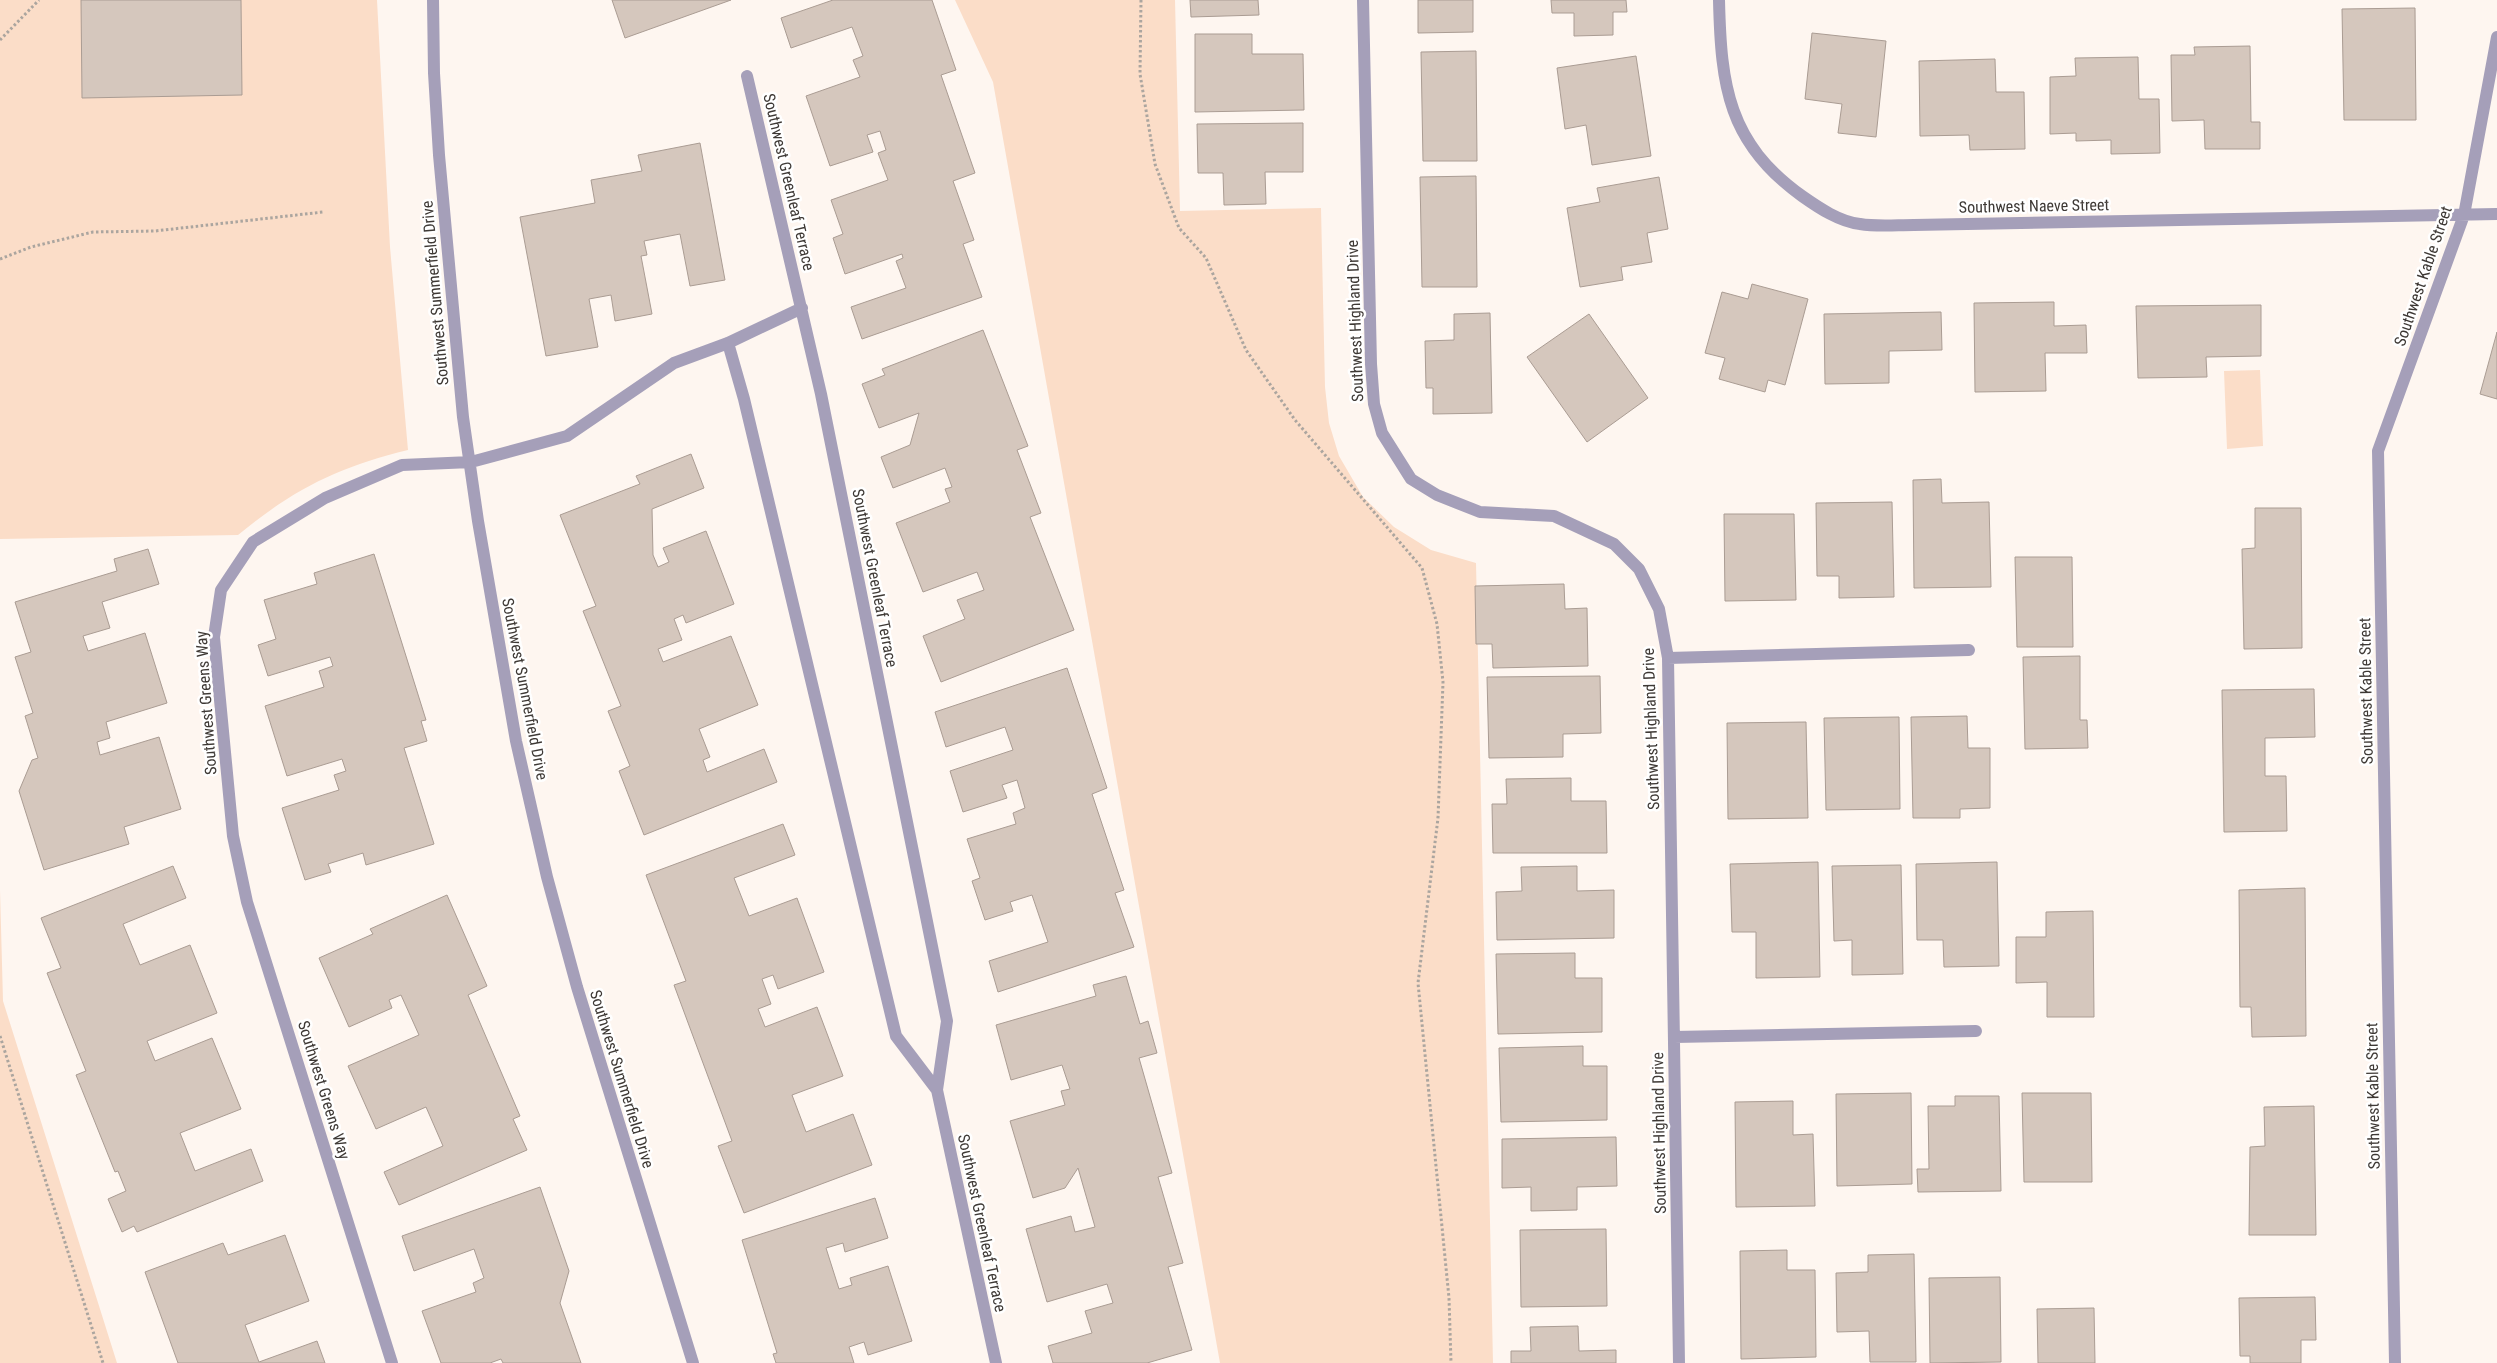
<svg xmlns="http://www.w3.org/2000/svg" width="2497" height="1363" font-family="'Roboto Condensed',sans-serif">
<rect width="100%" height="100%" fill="#fef6f0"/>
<path fill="#fbddc8" d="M0,0H377L390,247L408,450C338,467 294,489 238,535L0,539Z
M955,0H1175L1180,211L1321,208L1325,387L1329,423L1339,456L1363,497L1394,527L1431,550L1476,563L1493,1363H1220L993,82Z
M2260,370L2263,446L2227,449L2224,371Z
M0,890L3,1001L117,1363H0Z"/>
<path fill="#d5c7bd" stroke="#aa9c93" d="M81,0H241L242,95L82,98Z
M612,0H731L625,38Z
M833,0H932L956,70L941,75L975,173L953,181L974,240L963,244L982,297L862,339L851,307L906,288L896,261L903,258L902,254L845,274L833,238L843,234L831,200L888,180L878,153L886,150L880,131L867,135L873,152L830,166L806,96L860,77L853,60L863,56L852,27L791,48L781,18Z
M1190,0H1258L1259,15L1191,17Z
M1418,0H1473V32L1418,33Z
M1551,0H1626L1627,12H1613V35L1574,36V13H1552Z
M2415,8L2416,120H2344L2342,9Z
M1812,33L1886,41L1876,137L1838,133L1842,104L1805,99Z
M1195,34H1252V54H1303L1304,110L1195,112Z
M2250,46L2251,122H2260V149H2205L2204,120L2172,121L2171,55H2195L2194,47Z
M1476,51L1477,161H1423L1421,52Z
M1636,56L1651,156L1592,165L1586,125L1565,129L1557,68Z
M2138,57L2139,99H2159L2160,153L2111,154V140L2076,141V133L2050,134V77L2076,76L2075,58Z
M1995,59L1996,92H2024L2025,149L1970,150L1969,135L1920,136L1919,61Z
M1303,123V172H1265L1266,204L1224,205L1223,173H1198L1197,124Z
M700,143L725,280L690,286L680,234L644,241L647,255L641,256L652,314L615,321L611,295L589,299L598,347L546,356L520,217L595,203L591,180L642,171L638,155Z
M1476,176L1477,287H1422L1420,177Z
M1659,177L1668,229L1647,233L1652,262L1621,267L1623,280L1580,287L1567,208L1600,202L1597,188Z
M1752,284L1808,299L1785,385L1768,380L1765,392L1719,379L1725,358L1705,353L1722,292L1748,299Z
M2054,302V326L2086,325L2087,353H2045L2046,391L1975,392L1974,303Z
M2261,305V356L2206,357L2207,377L2138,378L2136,306Z
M1941,312L1942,350L1889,351V383L1825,384L1824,314Z
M1490,313L1492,413L1433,414V388H1426L1425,341L1454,340V314Z
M1589,314L1648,398L1587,442L1527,357Z
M983,330L1028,446L1017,450L1041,513L1030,517L1074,630L941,682L923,636L965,619L957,600L984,590L977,572L923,592L896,523L950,502L945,489L952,487L945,468L893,488L881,457L910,445L919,413L879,428L862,384L885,375L882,369Z
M2497,332V399L2480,394Z
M691,454L704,488L652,509L653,555L658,567L669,562L663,548L706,531L734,604L686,623L683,615L674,619L682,640L658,649L663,662L731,636L758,705L699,729L710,757L703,760L707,772L764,749L777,782L644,835L619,771L630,766L608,711L621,706L583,611L596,606L560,515L640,484L636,476Z
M1941,479L1942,503L1989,502L1991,587L1914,588L1913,480Z
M1892,502L1894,597L1839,598V576H1817L1816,503Z
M2255,508H2301L2302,648L2244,649L2242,549L2255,548Z
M1724,514H1794L1796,600L1725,601Z
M148,549L159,584L102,602L110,628L83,636L88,651L145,633L167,703L106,722L110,738L97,742L100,755L159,737L181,809L124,827L129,844L44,870L19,791L32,760L38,758L25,716L33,713L15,657L31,652L15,602L117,571L114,559Z
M374,554L426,720L421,721L427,741L404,748L434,844L366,865L363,853L328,864L331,872L305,880L282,808L339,790L334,775L346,771L342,759L287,776L265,706L324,687L319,671L333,666L330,657L268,676L258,645L276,639L264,600L317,584L314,573Z
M2015,557H2072L2073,647H2017Z
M1564,584L1565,609L1587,608L1588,666L1493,668L1492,644H1476L1475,586Z
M2080,656V720H2087L2088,748L2025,749L2023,657Z
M1067,668L1107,788L1092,794L1124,890L1115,893L1134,947L998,992L989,961L1048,942L1032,895L1010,902L1013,911L985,920L972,881L980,878L967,839L1016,824L1013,813L1025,808L1017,780L1002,785L1007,798L963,812L950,771L1013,750L1005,727L946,747L935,712Z
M1600,676L1601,733L1563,734V757L1489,758L1487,677Z
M2314,689L2315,737L2265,738V776H2286L2287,831L2224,832L2222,690Z
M1967,716L1968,748H1990V808L1960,809V818H1913L1911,717Z
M1899,717L1900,809L1826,810L1824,718Z
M1806,722L1808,818L1728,819L1727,723Z
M1571,778V801H1606L1607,853H1493L1492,804H1507L1506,779Z
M783,824L795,855L734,878L749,916L797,898L824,972L778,989L773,975L762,979L771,1004L758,1009L765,1027L817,1007L843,1076L792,1095L806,1132L853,1114L872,1165L744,1213L718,1146L732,1141L674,985L686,981L646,875Z
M1818,862L1820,977L1756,978V932H1732L1730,864Z
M1997,862L1999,966L1944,967L1943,940H1917L1916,864Z
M1901,865L1903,974L1852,975V940L1834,941L1832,866Z
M173,866L186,898L123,924L140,965L190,945L217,1013L147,1041L155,1061L212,1038L241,1109L180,1133L195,1171L251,1149L263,1181L137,1232L134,1226L122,1232L108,1199L126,1191L118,1171L115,1172L76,1075L86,1071L47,973L61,968L41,918Z
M1577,866V891L1614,890V938L1497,940L1496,892L1522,891L1521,867Z
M2305,888L2306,1036L2252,1037L2251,1007H2240L2239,890Z
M447,895L487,986L468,995L520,1116L513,1119L527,1150L399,1205L384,1172L443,1146L426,1107L376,1129L348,1066L419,1035L401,995L389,1000L392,1008L349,1027L319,958L373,934L370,929Z
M2093,911L2094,1017H2047V982L2016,983V937H2046V912Z
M1575,953V978H1602V1032L1498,1034L1496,954Z
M1126,976L1140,1024L1148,1021L1157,1053L1139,1058L1172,1173L1158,1177L1183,1263L1168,1267L1192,1350L1147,1363H1053L1048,1346L1092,1333L1085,1311L1113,1303L1107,1284L1047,1302L1026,1229L1071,1216L1075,1232L1095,1227L1078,1168L1065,1188L1033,1198L1010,1121L1065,1105L1061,1091L1070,1089L1062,1065L1011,1080L996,1025L1096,996L1093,985Z
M1583,1046V1066H1607V1120L1501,1122L1499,1048Z
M1911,1093L1912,1184L1837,1186L1836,1094Z
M2022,1093H2091L2092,1182H2024Z
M1955,1096H1999L2001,1191L1918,1192L1917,1169H1929L1928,1106H1955Z
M1793,1101V1135L1813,1134L1815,1206L1736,1207L1735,1102Z
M2314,1106L2316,1235H2249L2250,1147L2265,1146L2264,1107Z
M1616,1137L1617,1186L1577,1187V1210L1531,1211V1187L1502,1188V1139Z
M540,1187L569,1271L560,1303L581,1363H503L501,1359L490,1363H441L422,1311L476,1292L473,1283L484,1278L474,1249L414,1271L402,1236Z
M875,1198L888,1238L845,1252L843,1243L826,1248L839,1289L852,1285L850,1278L888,1266L912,1341L868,1355L864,1342L849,1347L854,1363H776L773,1354L777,1353L742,1240Z
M1606,1229L1607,1306L1521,1307L1520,1230Z
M285,1235L309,1301L245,1325L259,1362L317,1341L325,1363H178L145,1272L223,1243L228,1255Z
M1787,1250V1270H1815L1816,1357L1741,1359L1740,1251Z
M1914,1254L1916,1362H1870L1869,1331L1837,1332L1836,1273L1868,1272V1255Z
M2000,1277L2001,1362L1930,1363L1929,1278Z
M2315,1297L2316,1340H2301V1363H2250V1356H2240L2239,1298Z
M2094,1308L2095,1363H2038L2037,1309Z
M1578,1326L1579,1351L1616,1350V1363H1511V1351H1531L1530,1327Z"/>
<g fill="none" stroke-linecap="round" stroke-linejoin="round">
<path stroke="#aba59f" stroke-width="3" stroke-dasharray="2.5 2.5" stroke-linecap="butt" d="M1141,0L1140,74L1155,164L1179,228L1206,258L1246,350L1295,420L1422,568L1437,624L1443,682L1438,818L1418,983L1449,1298L1451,1363
M0,40L39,0
M0,259L31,247L93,232L155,231L323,212
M0,1036L103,1363"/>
<path stroke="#a59fb9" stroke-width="12" d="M433,0L434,73L439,155L463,417L478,521L516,741L547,877L577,987L693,1363
M1363,0L1371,364L1374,404L1382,433L1411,479L1437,495L1480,512L1554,516L1614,544L1639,569L1659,609L1668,658L1679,1363
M1719,0C1721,86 1728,143 1802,196C1819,208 1840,222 1860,224C1877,227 1896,225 1914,225L2497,214
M747,76L821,394L947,1021L937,1090L996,1363
M728,343L744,399L896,1036L937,1090
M1668,658L1969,650
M1674,1037L1976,1031
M392,1363L247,902L233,836L214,637L221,590L253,542L325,498L402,465L471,462L567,436L674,363L728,343L802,308
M2395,1363L2378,451L2464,215L2497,37"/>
</g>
<g text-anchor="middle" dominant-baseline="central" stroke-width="5" stroke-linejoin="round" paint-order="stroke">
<g font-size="16" fill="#3e3935" stroke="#fff">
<text transform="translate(789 182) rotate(77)">Southwest Greenleaf Terrace</text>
<text transform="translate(2034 206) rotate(-1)">Southwest Naeve Street</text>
<text transform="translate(2423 276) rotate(-71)">Southwest Kable Street</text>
<text transform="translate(435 293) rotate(-95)">Southwest Summerfield Drive</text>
<text transform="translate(1355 321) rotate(-92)">Southwest Highland Drive</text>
<text transform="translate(875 578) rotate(79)">Southwest Greenleaf Terrace</text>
<text transform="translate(525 689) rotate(79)">Southwest Summerfield Drive</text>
<text transform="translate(2366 691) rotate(-91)">Southwest Kable Street</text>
<text transform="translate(206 703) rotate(-94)">Southwest Greens Way</text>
<text transform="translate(1651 729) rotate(-92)">Southwest Highland Drive</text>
<text transform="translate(622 1079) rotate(73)">Southwest Summerfield Drive</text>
<text transform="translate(324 1090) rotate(73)">Southwest Greens Way</text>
<text transform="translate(2373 1096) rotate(-91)">Southwest Kable Street</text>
<text transform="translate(1659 1133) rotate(-91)">Southwest Highland Drive</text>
<text transform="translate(982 1223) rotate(78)">Southwest Greenleaf Terrace</text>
</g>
</g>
</svg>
